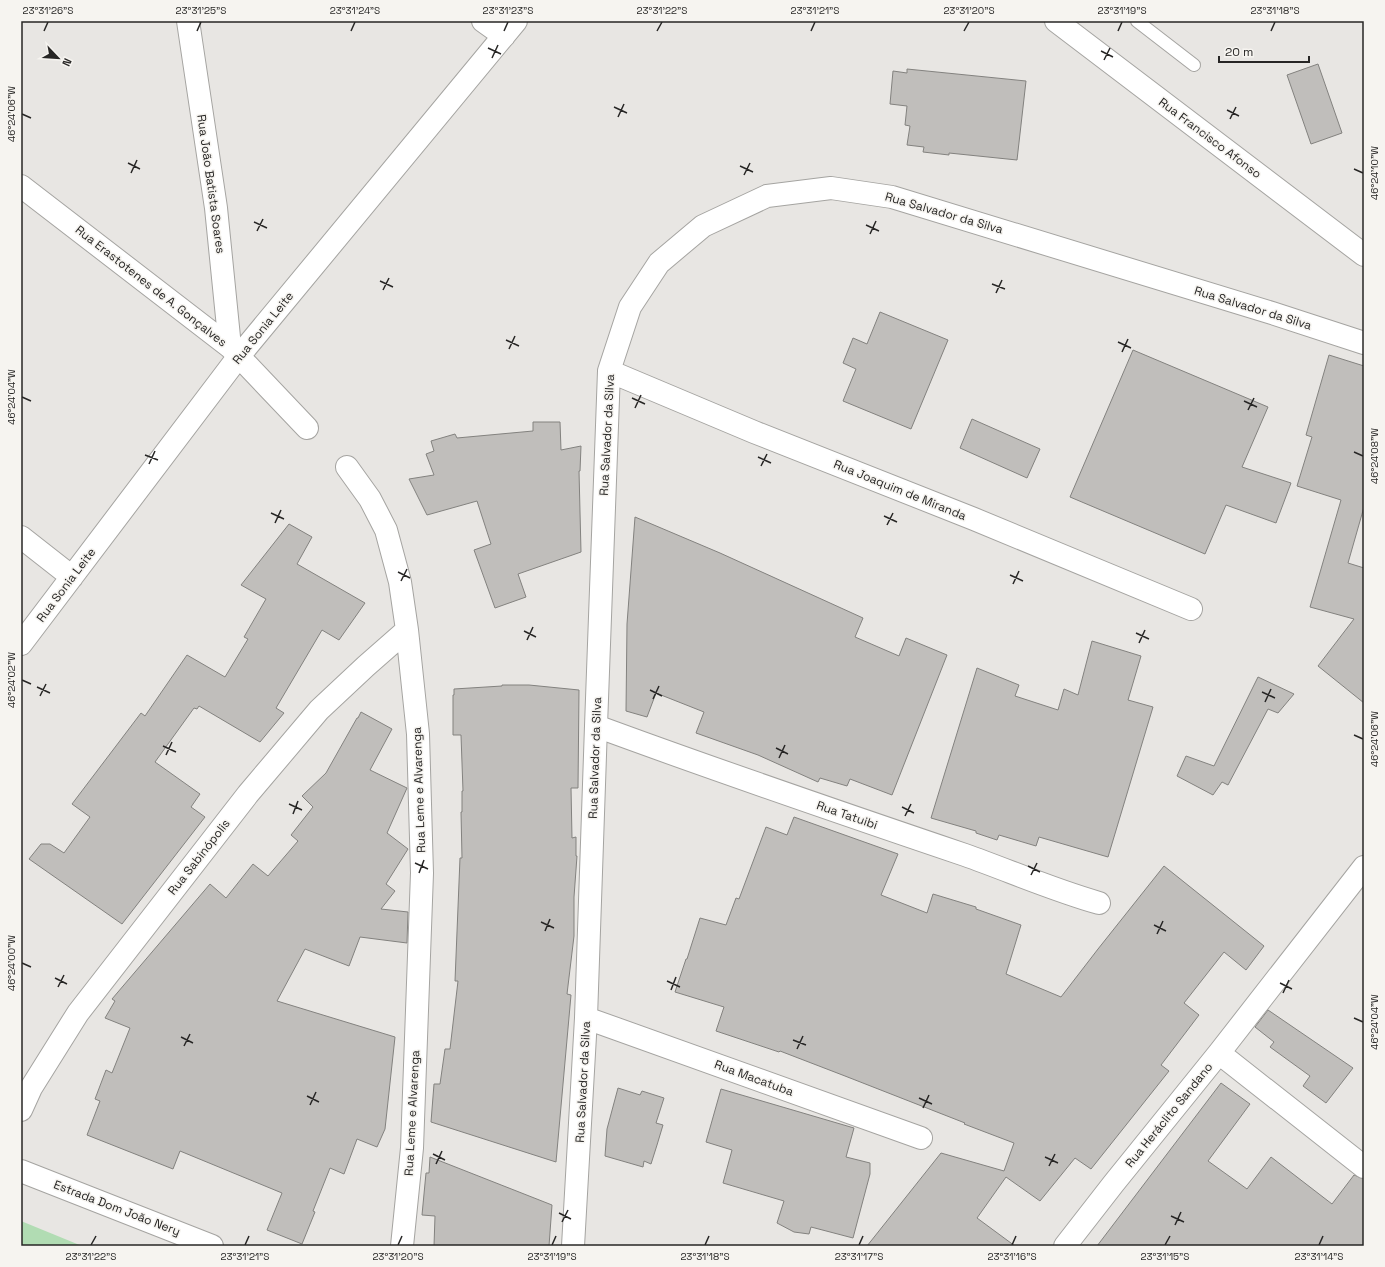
<svg xmlns="http://www.w3.org/2000/svg" width="1385" height="1267" font-family="'Space Grotesk',sans-serif">
<rect width="100%" height="100%" fill="#e8e6e3"/>
<path fill="#b1dcb3" d="M21,1221L82,1246H21Z"/>
<path fill="#c0bebb" stroke="#83827f" d="M1318,64L1342,133L1311,144L1287,75Z
M907,69L1026,81L1017,160L949,153V155L923,152L924,147L907,145L910,126L905,125L907,106L890,104L893,71L907,73Z
M880,312L948,340L911,429L843,401L856,369L843,363L853,338L867,344Z
M1133,350L1268,407L1242,467L1291,483L1276,523L1226,505L1205,554L1070,497Z
M1329,355L1364,366V507L1348,563L1364,568V703L1318,666L1354,619L1310,607L1341,500L1297,486L1312,437L1306,435Z
M972,419L1040,449L1027,478L960,448Z
M533,422H560L561,450L581,446L580,471H579L581,552L518,574L526,597L495,608L474,550L491,544L477,501L427,515L409,479L434,475L426,454L434,451L431,441L455,434L457,438L533,431Z
M635,517L720,553L863,618L855,637L899,656L906,638L947,655L892,795L850,779L847,786L820,778L818,782L758,755L696,733L704,712L656,693L647,717L626,711L627,624Z
M289,524L312,537L297,564L365,603L339,640L322,630L276,708L284,713L260,742L199,706L197,709L194,708L155,762L200,794L191,807L205,817L122,924L29,859L41,844H50L64,853L90,817L72,804L141,713L145,716L187,655L225,677L248,639L244,637L266,599L241,585Z
M1092,641L1141,656L1128,700L1153,707L1108,857L1039,837L1036,846L999,835L997,840L976,833V831L931,818L977,668L1019,685L1015,696L1058,710L1064,689L1078,695Z
M1258,677L1294,694L1278,713L1268,709L1228,785L1222,782L1213,795L1177,776L1186,756L1214,766Z
M502,685H529L579,690L578,788H571L572,838L576,837V856H577L574,897V936L567,994L571,995L556,1162L431,1122L434,1084H440L445,1049H450L458,981H455L460,858H462L461,812H462V791H463L461,735H453V695H454V689L502,686Z
M361,712L392,729L370,770L407,788L387,833L408,849L386,884L395,891L381,909L408,912L407,943L360,937L349,966L305,949L277,1001L395,1037L385,1129L377,1147L357,1139L344,1174L330,1168L313,1211L315,1212L302,1244L267,1230L282,1193L180,1151L173,1169L87,1135L100,1101L95,1099L106,1070L112,1073L130,1028L105,1018L115,1001L112,999L210,884L226,898L253,864L268,876L298,841L291,835L313,807L302,796L326,773L357,718H358Z
M794,817L898,854L881,895L927,913L933,894L976,907V909L1021,925L1006,974L1061,997L1098,949L1164,866L1264,946L1246,970L1224,952L1184,1003L1199,1015L1161,1065L1169,1071L1091,1169L1075,1158L1040,1201L1006,1177L977,1218L1015,1246H867L941,1153L1004,1171L1014,1143L964,1124L965,1123L845,1076L780,1051L779,1052L716,1031L724,1007L675,992L686,959H687L700,918L726,925L736,898L739,899L766,827L787,835Z
M1268,1010L1353,1068L1326,1103L1303,1086L1310,1076L1270,1047L1274,1042L1255,1027Z
M1221,1083L1250,1104L1208,1161L1247,1189L1271,1157L1332,1204L1354,1175L1364,1179V1246H1097Z
M618,1088L640,1095L642,1091L664,1098L656,1123L663,1125L657,1145L651,1164L644,1161L643,1167L605,1156L607,1129Z
M721,1089L854,1128L846,1157L870,1163V1174L853,1238L811,1227L809,1234L794,1232L777,1223L784,1201L723,1183L732,1150L706,1142Z
M430,1157L552,1205L549,1246H434L435,1216L422,1215L426,1173H429Z"/>
<g fill="none" stroke-linecap="round" stroke-linejoin="round">
<g stroke="#a5a4a1" stroke-width="14">
<path id="service" d="M1137,21L1194,65"/>
</g>
<g stroke="#a5a4a1" stroke-width="24">
<path id="minor" d="M188,21L216,208L230,347
M483,21L504,36
M1056,21L1364,255
M21,186L230,347L307,428
M609,371L754,432L974,519L1191,609
M347,467L370,499L386,530L400,582L407,630L418,734L422,873L412,1148L402,1246
M21,537L72,577
M21,644L239,356L516,21
M596,726C718,771 841,813 965,855C1010,871 1053,890 1099,903
M586,1018L921,1138
M1219,1053L1364,1167
M21,1110L31,1088L78,1013L248,794L319,710L366,666L407,630
M573,1246L586,1018L596,726L609,371L630,307L659,263L703,226L767,196L831,188L892,197L1272,313L1364,343
M1065,1246L1114,1183L1219,1053L1364,867"/>
</g>
<g stroke="#a5a4a1" stroke-width="24">
<path id="primary" d="M21,1171L212,1246"/>
</g>
<use href="#service" stroke="#fff" stroke-width="12"/>
<use href="#minor" stroke="#fff" stroke-width="22"/>
<use href="#primary" stroke="#fff" stroke-width="22"/>
</g>
<path fill="none" stroke="#272625" stroke-width="1.5" d="M44,31L48,22M197,31L201,22M351,31L355,22M504,31L508,22M657,31L662,22M811,31L815,22M964,31L969,22M1118,31L1122,22M1271,31L1275,22M488,48L501,54M1101,51L1113,57M492,58L498,45M1104,60L1110,48M614,107L627,113M1227,110L1239,116M22,114L31,118M618,117L624,104M1230,119L1236,107M128,163L140,169M740,166L753,172M1354,169L1363,173M131,173L137,160M744,175L750,163M254,222L267,228M866,225L879,231M257,231L263,219M870,234L876,221M380,281L393,287M992,284L1005,289M383,290L389,278M996,293L1002,280M506,340L519,346M1118,342L1131,348M509,349L515,336M1122,352L1128,339M22,397L31,401M632,398L645,404M1244,401L1257,407M635,408L641,395M1248,410L1254,398M1354,452L1363,456M145,455L158,460M758,457L771,463M149,464L155,451M761,466L767,454M271,513L284,519M884,516L897,522M275,523L281,510M887,525L893,513M398,572L410,578M1010,575L1023,581M401,581L407,569M1013,584L1019,571M524,631L536,637M1136,633L1149,639M527,640L533,627M1139,643L1145,630M22,680L31,684M37,687L50,693M650,690L662,696M1262,692L1275,698M40,696L46,684M653,699L659,686M1265,702L1271,689M1354,735L1363,739M163,746L176,752M776,748L788,754M166,755L172,742M779,758L785,745M289,804L302,810M902,807L914,813M293,814L298,801M905,816L911,804M415,863L428,869M1028,866L1040,872M419,873L424,860M1031,875L1037,863M541,922L554,928M1154,925L1166,931M545,931L550,919M1157,934L1163,921M22,963L31,967M55,978L67,984M667,981L680,987M1280,983L1292,989M58,987L64,975M671,990L676,977M1283,993L1289,980M1354,1018L1363,1022M181,1037L193,1043M793,1040L806,1045M184,1046L190,1034M797,1049L803,1036M307,1096L319,1102M919,1098L932,1104M310,1105L316,1092M923,1108L929,1095M433,1154L445,1160M1045,1157L1058,1163M436,1164L442,1151M1049,1166L1055,1154M559,1213L571,1219M1171,1216L1184,1222M562,1222L568,1210M1175,1225L1181,1212M91,1245L96,1236M245,1245L249,1236M398,1245L402,1236M552,1245L556,1236M705,1245L709,1236M859,1245L863,1236M1012,1245L1016,1236M1165,1245L1170,1236M1319,1245L1323,1236"/>
<g text-anchor="middle" dominant-baseline="central" stroke-width="3" stroke-linejoin="round" paint-order="stroke">
<g font-size="12" fill="#272625" stroke="#f6f4f0">
<text transform="translate(1210 138) rotate(37)">Rua Francisco Afonso</text>
<text transform="translate(211 184) rotate(82)">Rua João Batista Soares</text>
<text transform="translate(944 213) rotate(16)">Rua Salvador da Silva</text>
<text transform="translate(151 286) rotate(38)">Rua Erastotenes de A. Gonçalves</text>
<text transform="translate(1253 308) rotate(17)">Rua Salvador da Silva</text>
<text transform="translate(263 328) rotate(-51)">Rua Sonia Leite</text>
<text transform="translate(607 435) rotate(-87)">Rua Salvador da Silva</text>
<text transform="translate(900 490) rotate(22)">Rua Joaquim de Miranda</text>
<text transform="translate(66 585) rotate(-53)">Rua Sonia Leite</text>
<text transform="translate(595 758) rotate(-88)">Rua Salvador da Silva</text>
<text transform="translate(419 790) rotate(-92)">Rua Leme e Alvarenga</text>
<text transform="translate(847 815) rotate(19)">Rua Tatuibi</text>
<text transform="translate(199 857) rotate(-52)">Rua Sabinópolis</text>
<text transform="translate(754 1078) rotate(20)">Rua Macatuba</text>
<text transform="translate(583 1082) rotate(-87)">Rua Salvador da Silva</text>
<text transform="translate(412 1113) rotate(-87)">Rua Leme e Alvarenga</text>
<text transform="translate(1169 1115) rotate(-51)">Rua Heráclito Sandano</text>
<text transform="translate(117 1208) rotate(21)">Estrada Dom João Nery</text>
</g>
</g>
<rect width="1385" height="1267" fill="none" stroke="#f6f4f0" stroke-width="44"/>
<g transform="translate(58 58) rotate(115)" stroke="#f6f4f0" stroke-width="3" paint-order="stroke">
<path d="M0-3L7 15L0 10L-7 15Z" fill="#272625"/>
<text y="-6" font-size="11" font-weight="bold" text-anchor="middle" fill="#272625">N</text>
</g>
<path d="M1219 56v6h90v-6" fill="none" stroke="#272625" stroke-width="2"/>
<text x="1225" y="56" font-size="12" fill="#272625" stroke="#f6f4f0" stroke-width="3" paint-order="stroke">20 m</text>
<rect x="22" y="22" width="1341" height="1223" fill="none" stroke="#272625" stroke-width="1.5"/>
<g font-size="10" text-anchor="middle" fill="#272625">
<text x="48" y="14">23°31'26"S</text>
<text x="201" y="14">23°31'25"S</text>
<text x="355" y="14">23°31'24"S</text>
<text x="508" y="14">23°31'23"S</text>
<text x="662" y="14">23°31'22"S</text>
<text x="815" y="14">23°31'21"S</text>
<text x="969" y="14">23°31'20"S</text>
<text x="1122" y="14">23°31'19"S</text>
<text x="1275" y="14">23°31'18"S</text>
<text transform="translate(11 114) rotate(-90)" y="4">46°24'06"W</text>
<text transform="translate(1374 173) rotate(-90)" y="4">46°24'10"W</text>
<text transform="translate(11 397) rotate(-90)" y="4">46°24'04"W</text>
<text transform="translate(1374 456) rotate(-90)" y="4">46°24'08"W</text>
<text transform="translate(11 680) rotate(-90)" y="4">46°24'02"W</text>
<text transform="translate(1374 739) rotate(-90)" y="4">46°24'06"W</text>
<text transform="translate(11 963) rotate(-90)" y="4">46°24'00"W</text>
<text transform="translate(1374 1022) rotate(-90)" y="4">46°24'04"W</text>
<text x="91" y="1260">23°31'22"S</text>
<text x="245" y="1260">23°31'21"S</text>
<text x="398" y="1260">23°31'20"S</text>
<text x="552" y="1260">23°31'19"S</text>
<text x="705" y="1260">23°31'18"S</text>
<text x="859" y="1260">23°31'17"S</text>
<text x="1012" y="1260">23°31'16"S</text>
<text x="1165" y="1260">23°31'15"S</text>
<text x="1319" y="1260">23°31'14"S</text>
</g>
</svg>
